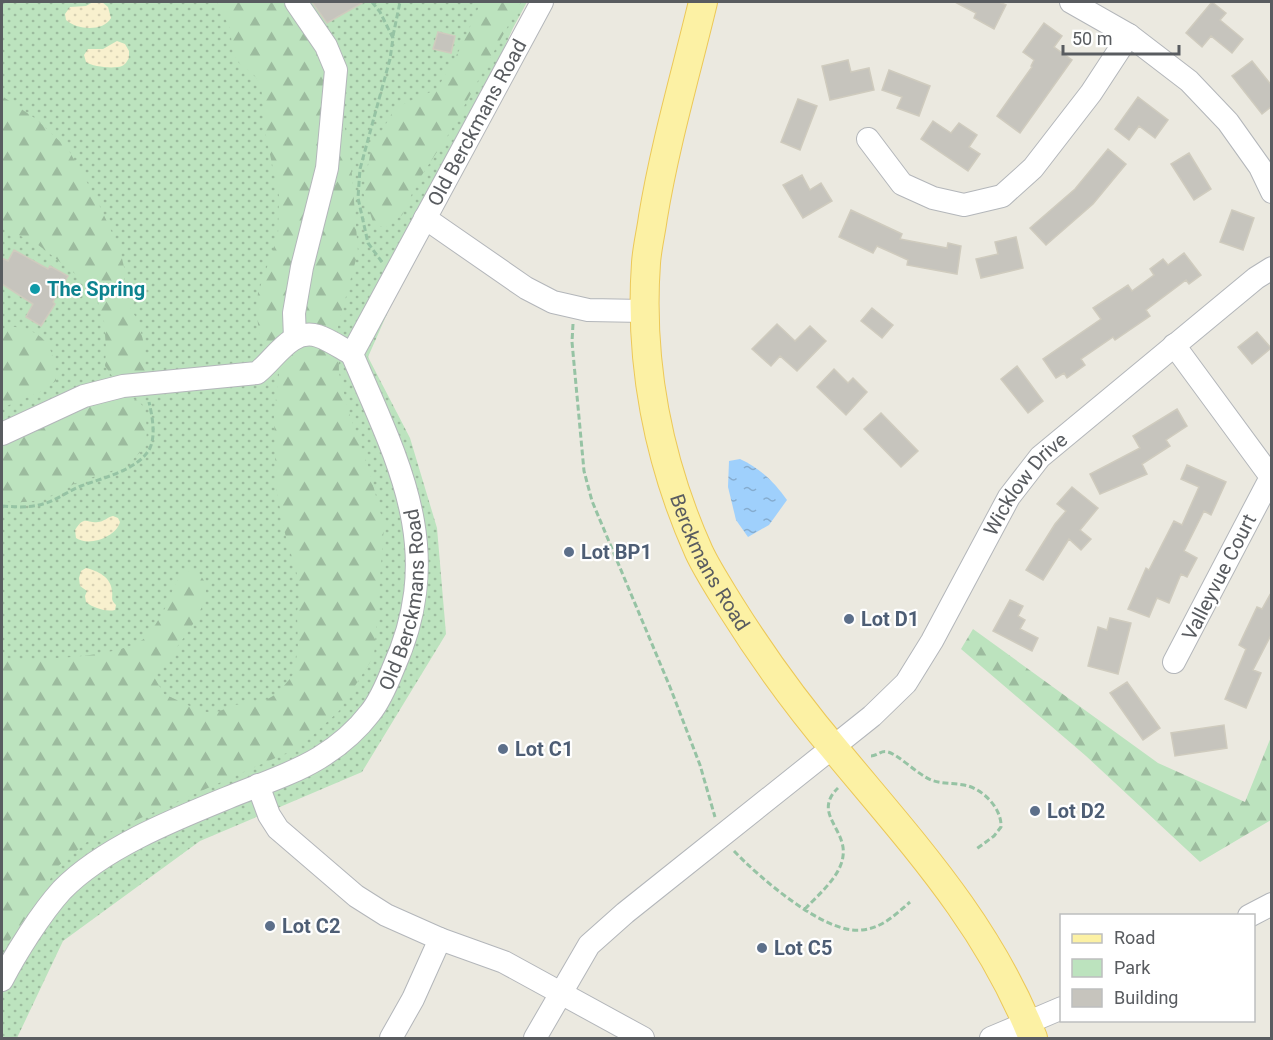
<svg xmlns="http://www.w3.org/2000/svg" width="1273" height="1040" font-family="Roboto,sans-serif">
<defs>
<pattern id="green-dots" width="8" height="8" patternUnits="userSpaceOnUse" patternTransform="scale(1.5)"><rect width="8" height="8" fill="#bce3be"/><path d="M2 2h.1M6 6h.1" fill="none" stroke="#9cbb9e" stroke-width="1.8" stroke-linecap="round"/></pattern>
<pattern id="forest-firs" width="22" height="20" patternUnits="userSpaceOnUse" patternTransform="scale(1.5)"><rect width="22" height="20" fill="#bce3be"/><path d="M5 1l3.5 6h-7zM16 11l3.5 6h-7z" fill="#9cbb9e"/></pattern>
<pattern id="sand-dots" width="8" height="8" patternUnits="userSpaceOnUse" patternTransform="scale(1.5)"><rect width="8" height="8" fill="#f8f0ce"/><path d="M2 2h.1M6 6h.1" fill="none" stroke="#d7d0b3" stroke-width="1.8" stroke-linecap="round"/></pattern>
<pattern id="water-ripples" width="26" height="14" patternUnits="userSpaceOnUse" patternTransform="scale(1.5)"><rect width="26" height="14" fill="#9fd0fc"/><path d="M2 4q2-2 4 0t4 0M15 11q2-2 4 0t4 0" fill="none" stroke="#85accf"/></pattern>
</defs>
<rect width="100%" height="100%" fill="#ebe9e0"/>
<path fill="url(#green-dots)" d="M2,2H527L513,28L368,357L410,438L437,528L446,634L362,772L200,841L63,941L17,1038H2Z"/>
<path fill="url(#forest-firs)" d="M217,2H283L305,30L339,93L351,163L358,252L338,326L339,373L349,413L368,466L384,526L374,656L339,711L300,747L87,842L56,868L43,893L2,951V658C32,661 124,658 146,637C153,629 159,619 164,610C173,595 173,577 191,570C234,586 172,651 159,671L151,672L164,694L192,707L206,712H217L235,705L266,700L278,693L293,675L298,649L297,612L301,588L284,530L276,487L274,415L279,374L277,364L266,350L260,339L256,309L258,293L278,235L279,196L266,136L261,85L255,76L238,62L233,54L230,28Z
M481,2H521L450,132L418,181L402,215L386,227L374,225L363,192L371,150L395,108L437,89L461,47Z
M2,96L36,119L68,149L96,198L120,250L124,267V297L138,321L143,340L146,377L122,379L112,376L105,366L106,348L104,321L96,296L78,276L37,244L2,227Z
M7,326C44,329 55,345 56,381L40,392L2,408V332Z
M124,396C139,400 145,403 146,420C147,430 148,442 141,451C125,471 98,474 76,483C64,489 51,497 38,500C26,503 14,502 2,501V443L86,408Z
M973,629L1158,763L1245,802L1271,737V820L1200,862L1086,756L961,649Z"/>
<path fill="url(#sand-dots)" d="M93,2H102L108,7L111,18C103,32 77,30 66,20L65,14L70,7L86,6Z
M117,41L125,44L129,51V58C127,61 126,64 122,66C114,69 93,67 86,62L84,55L88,49H103Z
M113,516L118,518L120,522C116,537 89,547 76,538L75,530C85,514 87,524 98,522C103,522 108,517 113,516Z
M86,568C98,571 111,577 112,591C113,598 110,599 116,605L115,610C106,612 93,608 86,602L85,596L87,591L80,586L79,578L81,571Z"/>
<path fill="url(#water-ripples)" d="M740,459C760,468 774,482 787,500L769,525L748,537L736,520L728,487L729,461Z"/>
<path fill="#c6c4bd" stroke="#cfcbbe" stroke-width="1.5" d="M312,2H364L327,23Z
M955,2H999L1006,5L994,29L974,18L976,13Z
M1212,2L1226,13L1220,20L1243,39L1232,53L1211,36L1202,47L1186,33Z
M1044,23L1062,36L1054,47L1072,60L1020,133L997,116L1032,67L1031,66L1034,60L1023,52Z
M438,32L455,36L451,53L433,49Z
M848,60L851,72L869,68L874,90L830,100L822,66Z
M1252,61L1272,86V106L1262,114L1232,76Z
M889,70L930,86L919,116L897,108L902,97L882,90Z
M1138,97L1168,120L1155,138L1139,126L1129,140L1115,129Z
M798,99L817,106L800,150L781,142Z
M933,121L951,133L959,123L977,135L969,147L980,154L968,171L921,139Z
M1108,149L1126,164L1093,204L1046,245L1030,228L1075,189Z
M1189,153L1211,189L1194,200L1171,164Z
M802,175L810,190L821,183L832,201L803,218L783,185Z
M851,210L902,234L900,239L947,248L948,243L961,246L957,274L907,265L908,260L877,246L873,253L839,237Z
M1232,210L1254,218L1243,250L1220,242Z
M1016,237L1023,268L981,278L976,259L998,254L995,242Z
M14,250L48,269L50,266L68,276L53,302L55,304L41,326L26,317L33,304L2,284V258L8,261Z
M1184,253L1201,275L1189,284L1186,280L1146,310L1150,316L1115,340L1113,337L1081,359L1085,365L1067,378L1064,373L1056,378L1043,359L1101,319L1093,308L1128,285L1132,291L1154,275L1150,269L1163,259L1168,265Z
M872,308L893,325L882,338L861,321Z
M777,324L795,341L810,326L826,341L797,371L780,356L771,366L752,349Z
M1257,332L1271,348L1252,364L1238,347Z
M1017,366L1043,401L1028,413L1001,379Z
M834,369L848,383L853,378L867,392L846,415L817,387Z
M1177,409L1187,426L1166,440L1170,446L1142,464L1147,474L1100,494L1090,474L1140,448L1133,436Z
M881,413L918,451L901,467L864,429Z
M1187,465L1226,482L1211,515L1204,511L1184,551L1197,558L1187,577L1181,574L1169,603L1157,598L1149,617L1128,609L1146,568L1149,570L1174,521L1182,525L1199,487L1181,479Z
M1072,487L1098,508L1080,530L1091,539L1081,550L1069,539L1043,580L1026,570L1055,524L1066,511L1057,504Z
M1272,591V633L1253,670L1261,673L1246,708L1225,699L1246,649L1239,645L1257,607L1262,609Z
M1010,600L1023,606L1018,616L1025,620L1020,629L1038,638L1032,651L993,631Z
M1110,618L1131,623L1118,674L1088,666L1098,627L1107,630Z
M1127,682L1160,728L1143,740L1110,693Z
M1224,725L1227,748L1175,756L1171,733Z"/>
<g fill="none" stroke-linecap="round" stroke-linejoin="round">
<g stroke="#b3b6ba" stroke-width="24">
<g id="minor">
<path d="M1071,2L1129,35L1189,81L1228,122L1260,167L1272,192"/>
<path d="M868,139L902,184L933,198L964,205L1002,196L1033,168L1091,93L1129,35"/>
<path d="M425,218L526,288L553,302L588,310L644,311"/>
<path d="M295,338L294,313L302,267L327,168L336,70L326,46L296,2"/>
<path d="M1174,345L1271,477L1174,662"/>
<path d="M2,434L84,396L123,386L257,373C275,359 292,327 318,336C330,340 341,348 352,354"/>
<path d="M258,785L269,815L278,829L356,896L386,915L440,939L504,962L643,1038"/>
<path d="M1249,916L1272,904"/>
<path id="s1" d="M2,980C16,953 41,913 62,890C103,848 173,820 227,798C258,785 291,775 319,758C337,747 357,730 370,713C380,701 387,684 393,669C447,550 399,464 352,354L542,2"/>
<path d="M391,1038L413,999L440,939"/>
<path id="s2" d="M535,1038L589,945L625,913L872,716L906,683L932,641L1009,497L1040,457L1256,278L1272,268"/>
<path d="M991,1038L1062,1008"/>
</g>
</g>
<g stroke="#ecc858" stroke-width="30">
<g id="major">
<path id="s3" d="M703,2C686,73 665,144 653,217C651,232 647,248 646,263C639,362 658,461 699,552C708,571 720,589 731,607C763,658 798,706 837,752C914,845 988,924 1033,1038"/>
</g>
</g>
<path stroke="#96c3a4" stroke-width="3" stroke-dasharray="6 3" stroke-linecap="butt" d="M372,2L380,12L393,38L390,59L360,169L358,198L368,243L382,262
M393,36L400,2
M573,324L572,342L584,471L592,501L670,687L700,765L715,817
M2,506C16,507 29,508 43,504C57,500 68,491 81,486C102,478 139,470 150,448C156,435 152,415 149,402
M871,756C877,756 881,750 888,752C899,755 917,774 931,780C942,784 953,783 964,785C982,788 1002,808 1001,827L994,836L975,850
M734,851C759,877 825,935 862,930C882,928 895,915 910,902
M805,909C818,895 841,876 843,856C847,829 812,813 838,788"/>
<use href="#minor" stroke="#fff" stroke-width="22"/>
<use href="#major" stroke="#fcf1a4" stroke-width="28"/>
</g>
<circle fill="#0f9aa8" stroke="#fff" stroke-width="2" cx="35" cy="289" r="6"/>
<g fill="#5c6f8a" stroke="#fff" stroke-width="2">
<circle cx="569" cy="552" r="6"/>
<circle cx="849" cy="619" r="6"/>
<circle cx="503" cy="749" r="6"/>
<circle cx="1035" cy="811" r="6"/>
<circle cx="270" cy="926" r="6"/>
<circle cx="762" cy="948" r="6"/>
</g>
<g text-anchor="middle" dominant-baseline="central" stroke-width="4.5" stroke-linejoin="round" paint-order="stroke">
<g font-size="20" fill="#595c60" stroke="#fff">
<text stroke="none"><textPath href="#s1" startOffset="1110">Old Berckmans Road</textPath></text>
<text stroke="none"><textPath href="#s2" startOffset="752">Wicklow Drive</textPath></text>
<text stroke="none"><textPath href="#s3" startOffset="578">Berckmans Road</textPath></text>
<text transform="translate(1219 577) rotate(-63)">Valleyvue Court</text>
<text stroke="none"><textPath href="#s1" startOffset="588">Old Berckmans Road</textPath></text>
</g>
<g font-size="20" font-weight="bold" fill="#0d838f" stroke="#fff" text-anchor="start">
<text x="47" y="289">The Spring</text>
</g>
<g font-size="20" font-weight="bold" fill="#4e5e75" stroke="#fff" text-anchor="start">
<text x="581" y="552">Lot BP1</text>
<text x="861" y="619">Lot D1</text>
<text x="515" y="749">Lot C1</text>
<text x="1047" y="811">Lot D2</text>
<text x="282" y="926">Lot C2</text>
<text x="774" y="948">Lot C5</text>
</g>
</g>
<rect width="1273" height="1040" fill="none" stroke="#595c60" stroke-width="6"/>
<rect x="1060" y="914" width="195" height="108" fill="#ffffff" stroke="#bdbebf" stroke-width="1.5"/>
<rect x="1072" y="934" width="30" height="9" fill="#fcf1a4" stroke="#bdbebf" stroke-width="1.5"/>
<text x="1114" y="944" font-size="18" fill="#595c60">Road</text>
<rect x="1072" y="959" width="30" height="18" fill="#bce3be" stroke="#bdbebf" stroke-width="1.5"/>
<text x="1114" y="974" font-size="18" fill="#595c60">Park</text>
<rect x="1072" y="989" width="30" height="18" fill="#c6c4bd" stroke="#bdbebf" stroke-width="1.5"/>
<text x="1114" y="1004" font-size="18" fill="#595c60">Building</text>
<path d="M1063 45v9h116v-9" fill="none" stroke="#595c60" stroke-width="3"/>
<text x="1072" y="45" font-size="18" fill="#595c60" stroke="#ffffff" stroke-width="4.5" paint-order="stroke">50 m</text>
</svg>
